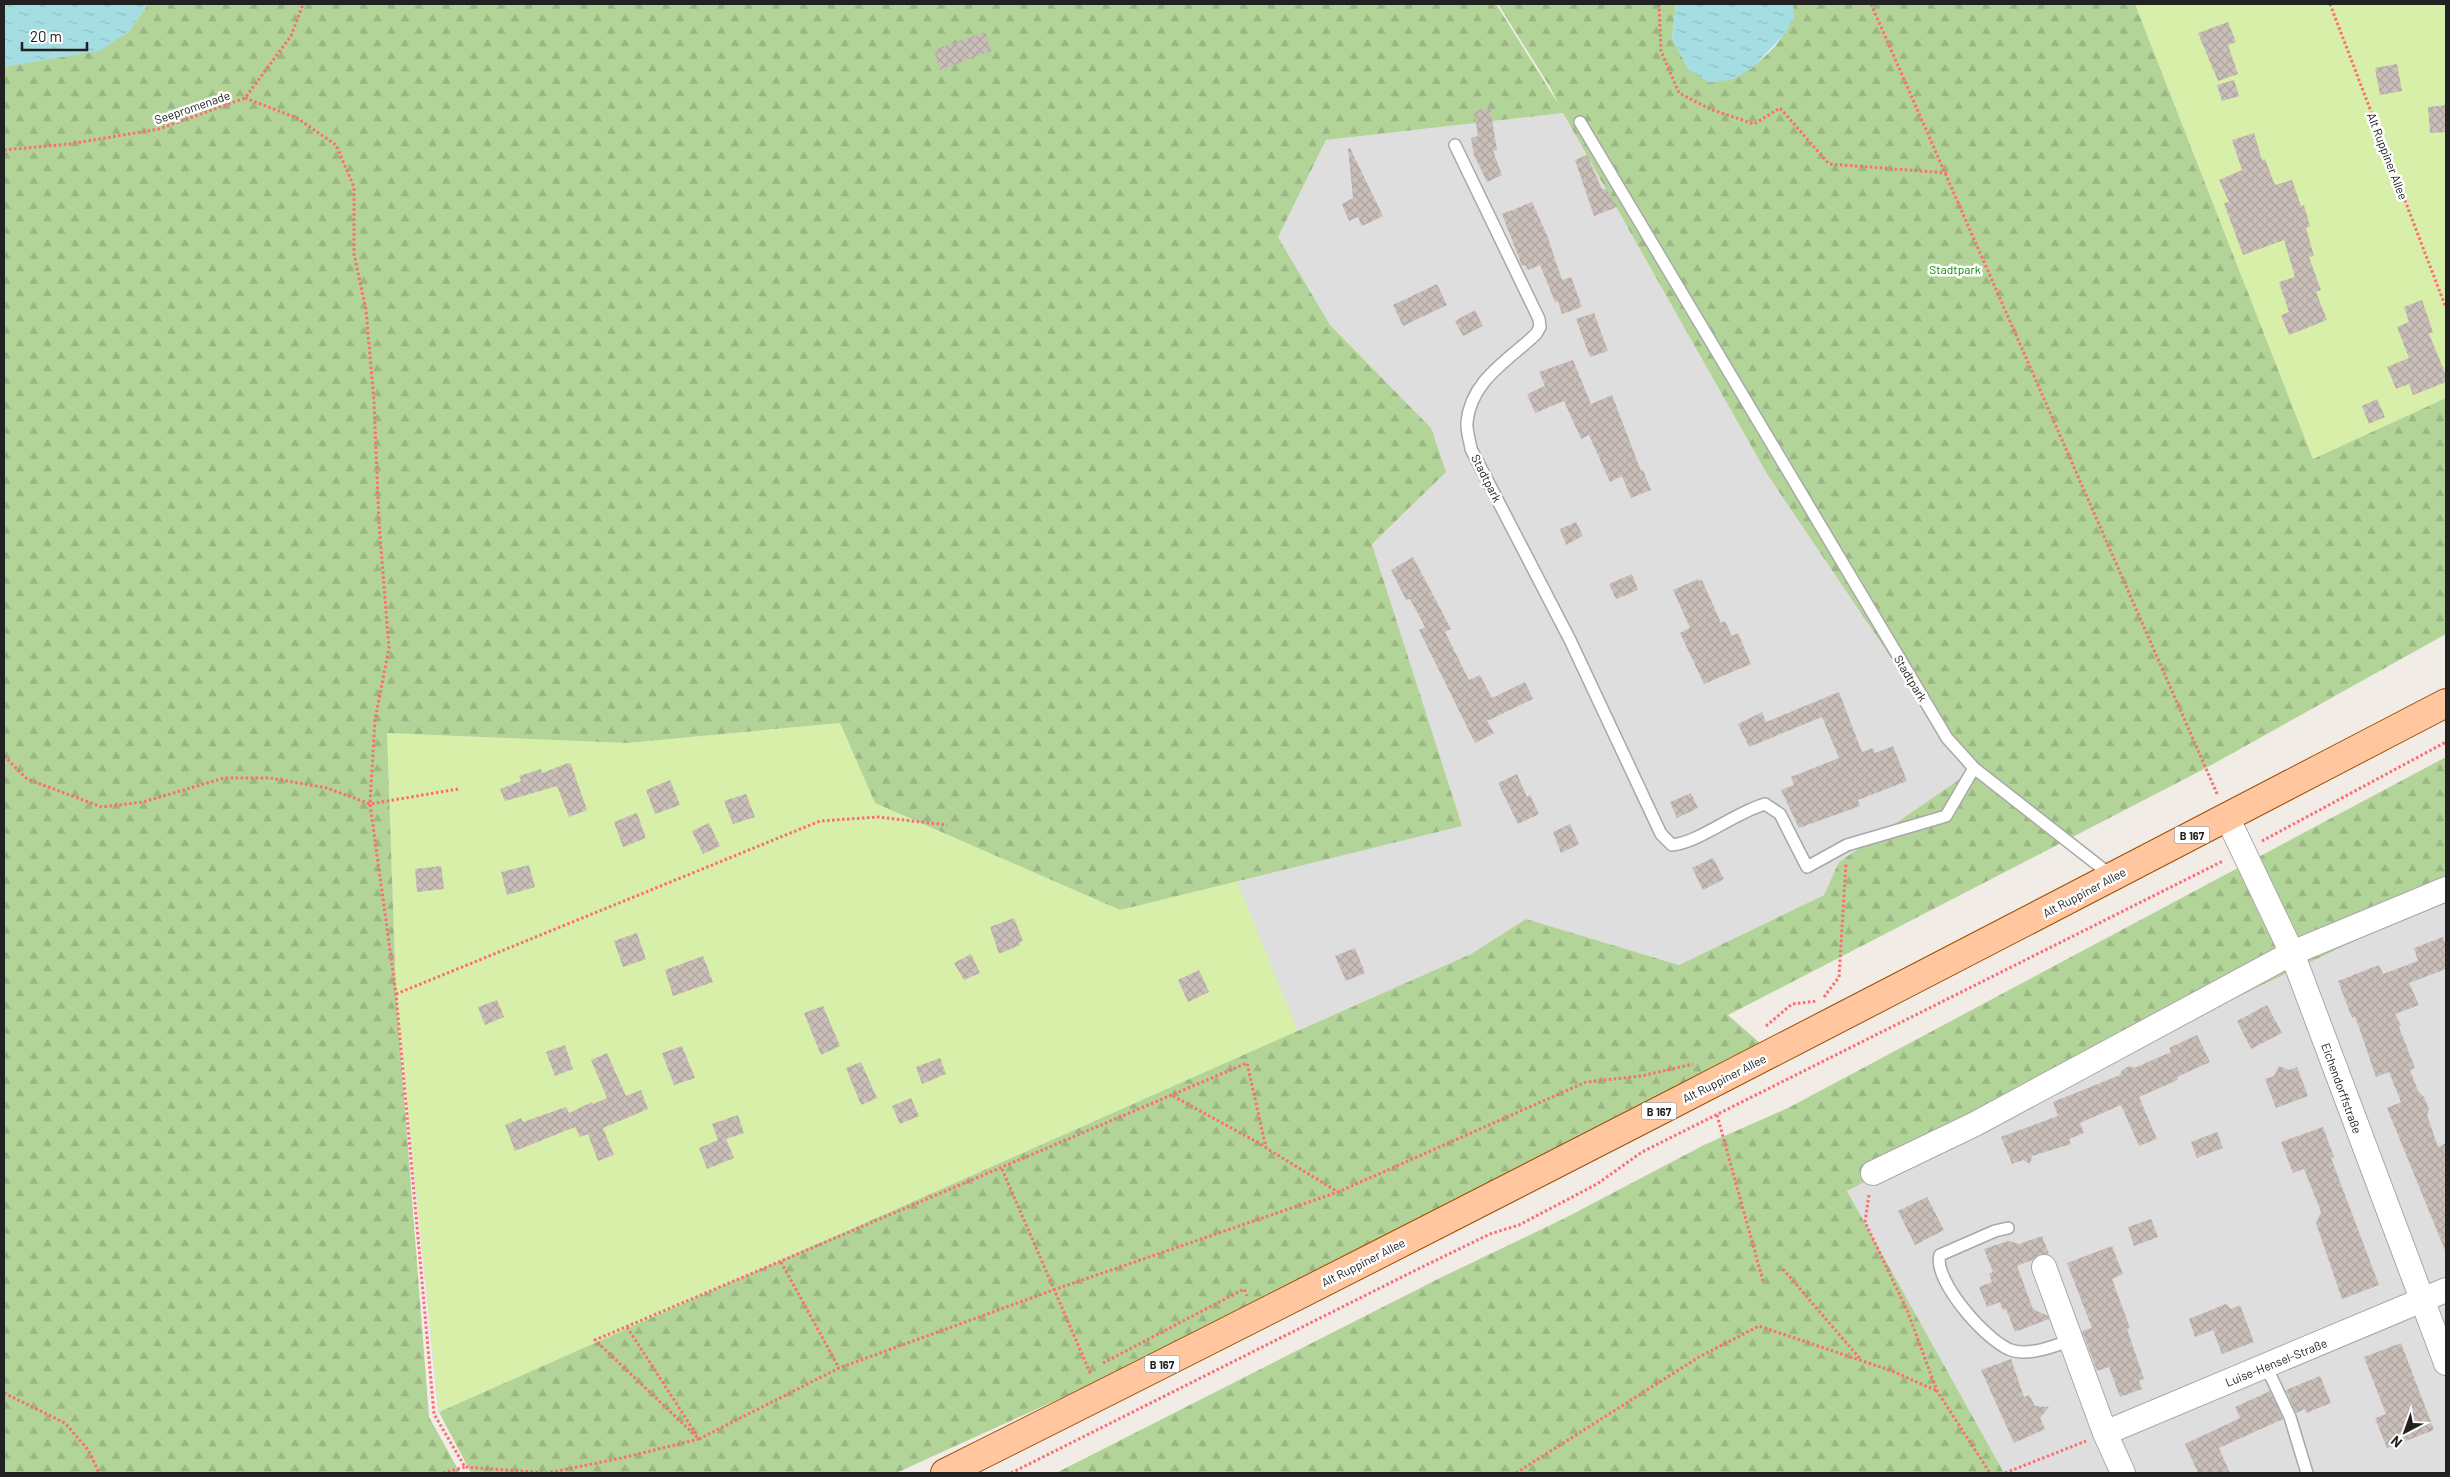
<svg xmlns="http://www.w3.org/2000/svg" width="2450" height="1477" font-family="Barlow,sans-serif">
<defs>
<pattern id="forest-firs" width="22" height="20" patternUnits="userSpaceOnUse" patternTransform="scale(1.25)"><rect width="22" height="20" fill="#b3d498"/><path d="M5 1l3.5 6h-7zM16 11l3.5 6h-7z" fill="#9ab683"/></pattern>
<pattern id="water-ripples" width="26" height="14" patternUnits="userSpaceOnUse" patternTransform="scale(1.25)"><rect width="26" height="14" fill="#a4dee3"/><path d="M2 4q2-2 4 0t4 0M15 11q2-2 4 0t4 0" fill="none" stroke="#8dbec2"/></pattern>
<pattern id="building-cross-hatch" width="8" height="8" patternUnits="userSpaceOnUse" patternTransform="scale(1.25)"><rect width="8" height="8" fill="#cabeb9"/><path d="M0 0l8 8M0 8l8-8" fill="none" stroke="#ada39f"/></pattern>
</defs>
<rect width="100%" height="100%" fill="#f2ece7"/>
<path fill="#dfdede" d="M1563,113L1767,474L1970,773L1839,862L1824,895L1679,965L1526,919L1471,954L438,1412L396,994L387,733L1120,910L1461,826L1372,543L1431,428L1330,325L1278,237L1326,140Z
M2446,897V1473H2004L1847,1191L2075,1075Z"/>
<path fill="#d7efa9" d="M2135,4H2446V398L2313,459Z
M840,723L875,803L1120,910L1237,881L1298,1031L439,1412L396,994L387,733L627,743Z"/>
<path fill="url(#forest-firs)" d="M148,4H1496L1559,105L1550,87L1498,4H1676L1672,38L1689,70L1733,79C1760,64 1794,36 1793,4H2135L2313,459L2446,398V634L2206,768L1728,1015L1768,1050L1107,1377L896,1473H471L439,1412L1471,954L1526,919L1679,965L1824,895L1839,862L1969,773L1767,474L1563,113L1326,140L1278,237L1330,325L1431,428L1446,472L1372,544L1462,826L1120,910L875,803L840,723L627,743L387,733L396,994L429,1417L460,1473H4V67L41,59L128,32Z
M2446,757V897L2075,1075L1847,1191L2004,1473H1056L1438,1279L1567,1217L1704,1145L1788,1108Z"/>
<path fill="url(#water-ripples)" d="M4,4H148L128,32L99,51L4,67Z
M1676,4H1793L1794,17L1784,35L1751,69L1733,79L1710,83L1689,70L1672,38Z"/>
<path fill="url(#building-cross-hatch)" d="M2228,22L2236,42L2228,45L2238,74L2218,81L2198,33Z
M985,32L991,51L940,70L934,50Z
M2397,64L2402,91L2380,95L2375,68Z
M2234,80L2239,96L2222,101L2217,85Z
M2446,105V132L2430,133L2428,107Z
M1490,108L1497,150L1493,151L1502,175L1487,182L1474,155L1471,138L1478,136L1474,111Z
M2254,133L2262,160L2265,159L2275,185L2292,180L2301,206L2304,205L2310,226L2306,228L2314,256L2309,257L2321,290L2316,292L2327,320L2289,335L2281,315L2289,312L2279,282L2295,277L2284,240L2243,255L2224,203L2229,202L2219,180L2242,170L2232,140Z
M1350,148L1383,216L1362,226L1358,217L1349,221L1342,204L1353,198L1348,149Z
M1587,155L1602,189H1606L1617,207L1594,216L1575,160Z
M1532,202L1547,235L1562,280L1571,277L1582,307L1562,314L1558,301L1555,302L1540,265L1528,270L1525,265L1522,266L1502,214Z
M1437,284L1447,305L1403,326L1393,305Z
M2422,300L2433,332L2429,334L2446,375V382L2413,395L2409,384L2396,389L2387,367L2409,358L2397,327L2409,322L2404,307Z
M1475,310L1483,326L1463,336L1455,321Z
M1594,313L1608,351L1590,357L1576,319Z
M1573,360L1591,404L1612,395L1641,471L1643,470L1651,490L1631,498L1622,476L1610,482L1589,435L1581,439L1564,401L1535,413L1527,394L1545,386L1539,372Z
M2377,399L2385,417L2369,424L2362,406Z
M1576,522L1583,536L1566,545L1560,529Z
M1413,557L1451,629L1445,632L1469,680L1480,675L1492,698L1525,682L1533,699L1487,721L1494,733L1475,743L1419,630L1425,627L1410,599L1406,600L1391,570Z
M1632,574L1638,590L1616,599L1609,584Z
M1698,579V581L1702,580L1721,623L1725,621L1732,636L1738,633L1751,664L1704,684L1680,633L1690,628L1673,590Z
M1839,692L1862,752L1873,748L1875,753L1893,746L1907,781L1858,800L1860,806L1799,828L1781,790L1794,785L1791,777L1839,758L1822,717L1749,747L1738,724L1762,712L1766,722Z
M568,763L571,764L587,810L569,817L557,786L505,801L500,789L521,781L519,776L541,769L542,773Z
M1517,774L1527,797L1530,795L1539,814L1518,824L1498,783Z
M670,780L680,805L655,814L646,790Z
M1691,793L1698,808L1677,818L1670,802Z
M746,794L755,817L733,824L724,801Z
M637,813L646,838L623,847L614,822Z
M709,823L720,846L703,854L692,831Z
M1570,824L1579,844L1561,853L1553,832Z
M1713,858L1724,879L1703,890L1692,868Z
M529,865L535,887L507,895L501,872Z
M441,866L444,889L417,892L415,869Z
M1014,918L1023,941L1019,942L1020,945L999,954L990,927Z
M637,933L646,959L623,967L614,941Z
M2443,937L2446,947V969L2409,983L2419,1005L2395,1014L2401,1025L2399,1027L2415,1068L2410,1070L2418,1091L2424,1097L2429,1109L2427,1115L2438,1147L2446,1143V1253L2387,1108L2401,1102L2389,1072L2376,1077L2355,1016L2352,1018L2338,981L2379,965L2383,974L2418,961L2414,948Z
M1355,948L1365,973L1346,981L1335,956Z
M971,954L980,973L964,980L954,963Z
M703,956L713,982L673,996L665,970Z
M1199,970L1209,992L1188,1002L1178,980Z
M497,1000L504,1017L485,1025L478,1007Z
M2267,1005L2282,1033L2251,1049L2237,1021Z
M823,1006L840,1046L821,1055L804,1013Z
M2197,1035L2210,1062L2177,1077L2178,1080L2139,1097L2157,1139L2139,1146L2121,1105L2080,1123L2084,1133L2069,1139L2071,1144L2032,1156L2030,1164L2023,1160L2012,1164L2001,1137L2058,1116L2053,1102L2120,1075L2122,1070L2129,1066L2134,1068L2171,1052L2169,1048Z
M565,1045L573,1069L555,1076L546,1052Z
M682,1046L695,1078L674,1085L662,1053Z
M607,1053L626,1096L641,1090L648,1109L603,1128L614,1155L598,1161L588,1134L580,1137L575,1127L515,1151L505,1125L521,1118L523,1122L566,1107L569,1113L592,1102L593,1104L607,1098L591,1060Z
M940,1058L946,1074L922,1084L916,1067Z
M861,1062L877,1098L861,1105L846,1068Z
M2279,1066L2289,1070L2297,1067L2308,1096L2276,1108L2265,1079L2274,1076Z
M911,1098L919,1116L900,1124L892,1106Z
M738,1115L744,1133L726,1139L734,1158L707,1169L699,1148L718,1140L712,1124Z
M2323,1127L2334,1157L2331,1158L2379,1285L2342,1299L2316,1223L2321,1212L2304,1169L2293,1173L2281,1142Z
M2217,1132L2223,1148L2197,1158L2191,1142Z
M1927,1197L1944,1230L1915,1245L1898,1211Z
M2151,1219L2158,1237L2134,1246L2128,1227Z
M2042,1236L2049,1254H2040L2032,1260L2017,1266L2033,1309L2048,1316L2049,1319L2015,1332L2006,1309L2003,1310L2000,1302L1987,1307L1979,1287L1992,1282L1989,1274L1993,1272L1984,1249L2008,1241L2019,1244Z
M2112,1246L2123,1274L2112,1279L2130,1328L2127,1329L2144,1379L2139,1380L2142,1389L2120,1397L2109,1367L2097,1371L2082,1331L2092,1328L2067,1263Z
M2226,1304L2231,1309L2240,1305L2254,1342L2222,1354L2213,1330L2195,1337L2189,1319Z
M2401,1343L2434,1430L2387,1448L2375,1418L2386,1414L2364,1357Z
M2011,1359L2024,1397L2029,1395L2035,1406L2049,1407L2040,1418L2045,1429L2014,1443L1981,1370Z
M2320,1376L2331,1403L2306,1413L2305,1409L2296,1413L2286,1390Z
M2270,1391L2283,1419L2219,1448L2230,1473H2198L2185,1444L2240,1418L2235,1407Z"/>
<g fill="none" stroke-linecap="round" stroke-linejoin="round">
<g stroke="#a8a8a8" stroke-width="14">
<path id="lane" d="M1580,122L1947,738L1974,768L2112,876
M1455,145L1539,319L1540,327L1536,334C1509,360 1471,380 1467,422C1466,430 1470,441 1471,449L1570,640L1661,834L1672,845C1700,842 1734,813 1765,804L1780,814L1807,867L1847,845L1946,816L1974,768
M2008,1228L1995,1231L1940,1255C1932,1280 1990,1346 2014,1351C2032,1355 2055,1346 2071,1340
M2266,1366L2290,1417L2307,1473"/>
</g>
<g stroke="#a8a8a8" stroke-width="26">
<path id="street" d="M2227,817L2292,953L2446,1363
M1873,1173L1975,1124L2292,953L2446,889
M2044,1267L2105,1433
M2123,1473L2105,1433L2446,1290"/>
</g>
<g stroke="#9e5000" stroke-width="30">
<path id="primary" d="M945,1473C1448,1222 1947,963 2446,703"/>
</g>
<path stroke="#ff6b73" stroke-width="3" stroke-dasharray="2.5 2.5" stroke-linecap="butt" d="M1659,4L1661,51L1679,93L1710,109L1754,124L1780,108L1829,164L1947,173
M1871,4L2218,796
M2330,4L2446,308
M245,98L297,118L336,145L354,187V254L366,310L374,402L379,523L389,648L375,720L370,804L396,994L434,1414L465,1467L547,1473L622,1458L699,1439L595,1340L1247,1063L1266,1148L1338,1192L1586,1082L1641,1076L1693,1064
M4,150L69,144L159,129L245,98L291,36L303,4
M4,756L27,779L102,807L143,802L224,778H270L327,788L370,804L458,789
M2262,841L2446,742
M396,994L820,821L878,817L947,825
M1824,997L1839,977L1846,863
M1766,1026L1792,1004L1817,1001
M1173,1096L1266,1147
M1717,1115L1763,1281
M1002,1169L1091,1375
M1869,1195L1865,1222L1907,1310L1937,1391L1990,1473
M781,1262L839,1368
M1783,1269L1861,1360
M627,1327L696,1434
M1103,1363L1244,1289L1247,1296
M4,1393L65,1423L89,1451L99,1473
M699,1439L839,1368L1056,1289L1338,1192
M443,1473L465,1467
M1011,1473L1418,1269L1490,1234L1519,1225L1597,1184L1642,1152L2223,861
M1516,1473L1699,1357L1759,1326L1892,1371L1937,1391
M2005,1473L2086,1441"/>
<use href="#lane" stroke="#fff" stroke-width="11"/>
<use href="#street" stroke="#fff" stroke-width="24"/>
<use href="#primary" stroke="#ffc69f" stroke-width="28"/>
</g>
<g text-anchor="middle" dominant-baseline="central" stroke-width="5" stroke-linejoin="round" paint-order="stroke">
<g fill="#fff" stroke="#646464" stroke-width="1">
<rect x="2174.5" y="826.5" width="35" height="17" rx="4"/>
<rect x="1641.5" y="1102.5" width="35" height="17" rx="4"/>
<rect x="1144.5" y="1355.5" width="35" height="17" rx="4"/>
</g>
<g font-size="11" font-weight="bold" fill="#212121">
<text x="2192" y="835">B 167</text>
<text x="1659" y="1111">B 167</text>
<text x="1162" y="1364">B 167</text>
</g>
<g font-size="12" fill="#212121" stroke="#fff">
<text transform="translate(192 107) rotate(-19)">Seepromenade</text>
<text transform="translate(2388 156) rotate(69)">Alt Ruppiner Allee</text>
<text transform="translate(1487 478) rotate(63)">Stadtpark</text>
<text transform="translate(1911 678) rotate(59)">Stadtpark</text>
<text transform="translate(2084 892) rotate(-28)">Alt Ruppiner Allee</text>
<text transform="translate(1724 1078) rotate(-27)">Alt Ruppiner Allee</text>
<text transform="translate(2342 1088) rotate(70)">Eichendorffstraße</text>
<text transform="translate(1363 1262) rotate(-27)">Alt Ruppiner Allee</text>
<text transform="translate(2276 1362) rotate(-22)">Luise-Hensel-Straße</text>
</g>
<g font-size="12" fill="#0c8503" stroke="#fff">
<text x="1955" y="269">Stadtpark</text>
</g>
</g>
<rect width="2450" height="1477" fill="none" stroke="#212121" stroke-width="10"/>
<g transform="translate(2405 1432) rotate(221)" stroke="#ffffff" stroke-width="4" paint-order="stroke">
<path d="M0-4L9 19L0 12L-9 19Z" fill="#212121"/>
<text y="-8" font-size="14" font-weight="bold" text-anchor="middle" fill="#212121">N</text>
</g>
<path d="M22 42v8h65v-8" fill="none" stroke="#212121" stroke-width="2.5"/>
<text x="30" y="42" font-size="15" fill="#212121" stroke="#ffffff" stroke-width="4" paint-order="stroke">20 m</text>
</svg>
